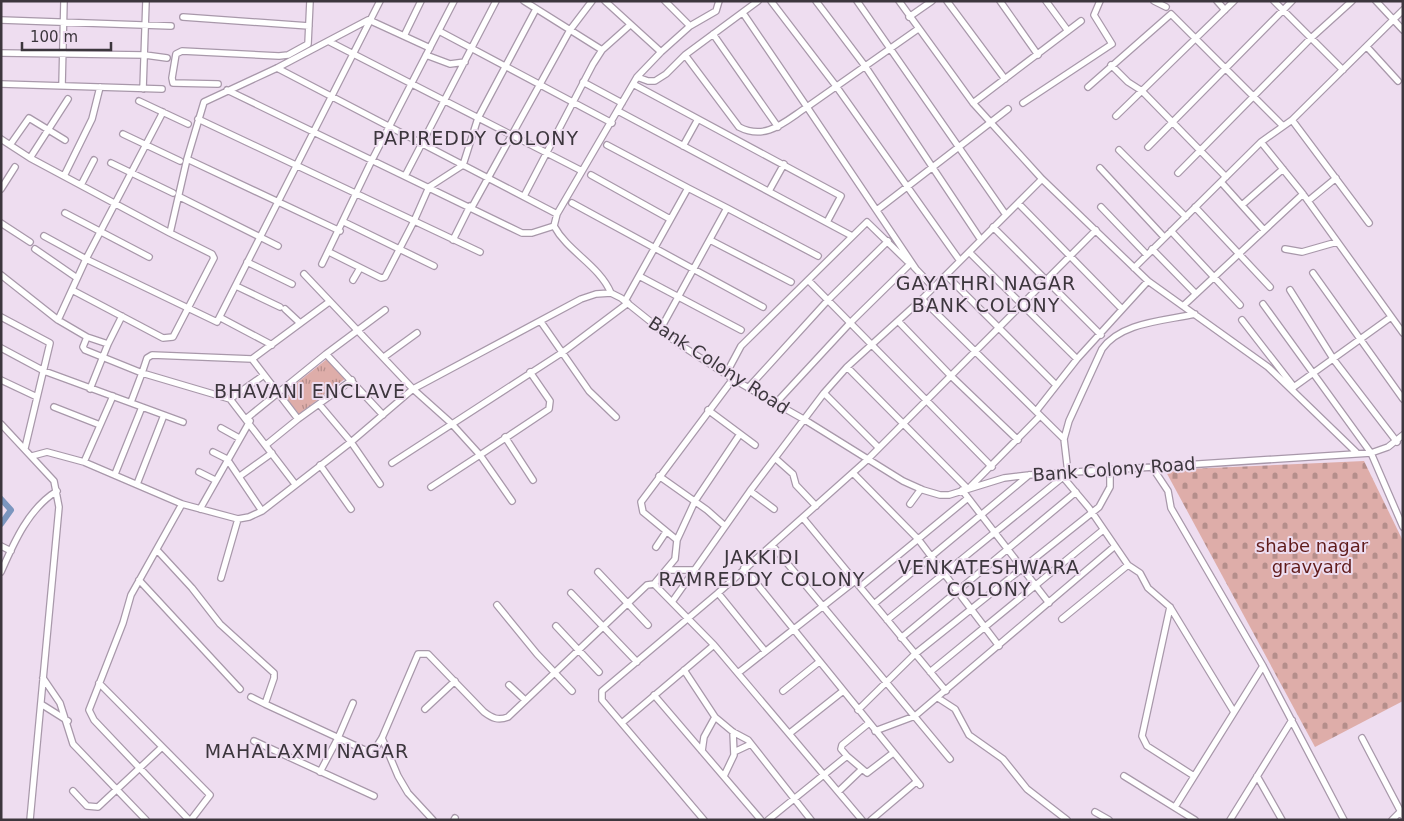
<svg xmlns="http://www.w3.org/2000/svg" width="1404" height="821" font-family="'DejaVu Sans',sans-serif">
<defs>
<pattern id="grass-tufts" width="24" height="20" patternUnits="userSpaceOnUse" patternTransform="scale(1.25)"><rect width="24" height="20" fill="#deada9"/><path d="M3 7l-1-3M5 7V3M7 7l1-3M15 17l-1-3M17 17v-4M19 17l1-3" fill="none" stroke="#b58e8b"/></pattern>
<pattern id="cemetery-stones" width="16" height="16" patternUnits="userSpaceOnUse" patternTransform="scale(1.25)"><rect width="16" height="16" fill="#deada9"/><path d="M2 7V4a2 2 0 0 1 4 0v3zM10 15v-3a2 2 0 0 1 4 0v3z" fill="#b58e8b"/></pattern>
</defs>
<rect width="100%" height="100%" fill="#eeddf0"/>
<path fill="url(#grass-tufts)" d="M327,359L346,378L299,414L283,394Z"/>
<path fill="url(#cemetery-stones)" d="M1364,461L1403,541V701L1315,747L1165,470Z"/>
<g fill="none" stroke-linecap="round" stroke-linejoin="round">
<path stroke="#7b96bf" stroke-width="6" d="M1,499L11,510L1,524"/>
<g stroke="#a898aa" stroke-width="8">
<path id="minor" d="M524,1L602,50
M605,1L661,52
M665,1L690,26
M771,1L836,86L960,261
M816,1L865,66L981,240
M857,1L1006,215
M899,1L973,103L1042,179L1148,281L1268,367L1356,452
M947,1L1005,79
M1000,1L1038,55
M1046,1L1068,31
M1154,1L1166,7
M1217,1L1225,10
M1274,1L1343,70
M1376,1L1403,30
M743,13L807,107L918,29
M183,17L309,26
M909,17L932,1
M1,20L171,26
M369,20L430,48
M439,31L612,123
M713,34L778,127
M404,36L421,1
M330,42L582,171
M1367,47L1398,81
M1,53L145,55L167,58
M426,55L450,64L465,62
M685,55L739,127C766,141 784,122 807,107L916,269
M1111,65L1128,82L1142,91L1226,177
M277,68L557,214
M637,77L648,81H655L666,74L685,55L758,1
M583,82L622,103
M1,84L162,89
M218,84L173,83L172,78L176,54L182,51L279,56L288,55L308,44L310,1
M633,84L841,196L827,222
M62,86L64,1
M1088,87L1171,14L1283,126
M143,89L146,1
M227,90L522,233H532L554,226
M139,101L188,124
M973,103L1081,21
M1023,103L1112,44L1094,15L1100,1
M618,111L852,236
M1116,116L1234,1
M198,119L480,252
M1292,120L1369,223
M123,134L180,161
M1,139L30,158L170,233L187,159L204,102L277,68L368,20
M1261,142L1303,194L1403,333
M10,145L29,118L65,140
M607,145L688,188
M683,146L698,119
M1148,147L1292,1
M1119,150L1186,217
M30,158L68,99
M187,159L340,231
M111,163L173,193
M1100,168L1164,237
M1178,173L1310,39L1352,1
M591,175L670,219
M64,176L92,119L100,87
M405,176L496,1
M1221,182L1264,230
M81,185L94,160
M1,189L15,167
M769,191L784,164
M524,196L593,64L602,50L630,25
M180,197L278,246
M1308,201L1336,178
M572,203L763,307
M1018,203L1122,309
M1242,205L1283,169
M472,207L570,30L592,1
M1101,207L1147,255
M1195,207L1270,287
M727,208L818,256
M877,210L1008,109
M65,213L149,257
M344,222L434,266
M1,223L30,242
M993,227L1101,335
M1171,231L1240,305
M44,236L86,259L217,322L380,1
M453,240L470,206
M710,240L791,282
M35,249L77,278
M1152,249L1196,294
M1285,249L1302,252L1337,242
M329,252L381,278L385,277L414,221L429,187L463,165L478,118L536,9
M969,252L1077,359
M247,262L292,284
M322,264L372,160L454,1
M914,267L933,287
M1134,268L1261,142L1292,120L1403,10
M1313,273L1403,399
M304,274L413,389L451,423L480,455L549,409L550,401L530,372
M1,275L58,320
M946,275L1056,385
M639,276L741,330
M353,280L360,268
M808,280L992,467
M236,286L280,307
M72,290L163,338L173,337L214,258L212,254L170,233
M1290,290L1334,360L1397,442
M611,293C599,265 568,252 554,226L557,214L637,77L661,52L690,26L716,11L719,1
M922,299L1064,439
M625,301L688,188L727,208L660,330
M1263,304L1371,453L1403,527
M1183,306L1303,194
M285,309L300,323
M1195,314C1164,321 1121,322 1102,349L1069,421L1064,439L1068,473L1063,477L1089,508L1128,565L1140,573L1148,588L1170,607L1234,712
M122,316L108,344L87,337L58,320L86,259L163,112
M1,317L50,343L25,448
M221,318L272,345
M1242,320L1294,387
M898,321L951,376L1018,440
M541,322L589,391L616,417
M87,337L83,347L85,350L142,373L131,402
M1,348L44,371L183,422
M326,354L383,415
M384,357L417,333
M252,359L298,419
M847,367L967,488
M726,374L741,346L867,222L907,261
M1,380L37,397
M748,388L828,300L888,241
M90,389L108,344
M1291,389L1391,317
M824,393L879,448
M230,399L264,375
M319,404L351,442L380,484
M775,404L850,323L910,264
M54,407L100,425
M708,410L755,445
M1037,410L1077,359L1148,281
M247,418L326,354L385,310
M1,424L54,481L59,507L30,820
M221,428L239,438
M505,437L533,480
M266,445L298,419L352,380
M213,452L227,459L262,511
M32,456L47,452L84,462L182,504L238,519L249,517L262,511L351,442L413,389L581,299L596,294L611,293L621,298L676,342L733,379L805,420L903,481L923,490L940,495H949L1004,478L1029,475L1371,453L1388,447L1403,435
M775,458L793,474L796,485L816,506
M84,462L113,396
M392,463L563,352L628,303
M320,465L351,509
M1152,467L1168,491L1171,508L1263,666L1344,820
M199,472L215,480
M853,473L918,539L999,646
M115,474L142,407
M240,476L272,453
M659,476L707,510L725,526
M137,484L164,415
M295,484L230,399L142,373L147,358L152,355L252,359L329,302
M971,486L1040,416
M431,487L480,455L512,501
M962,490L1049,603
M750,491L774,509
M182,504L131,595L123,623L89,710L94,720L189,820
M910,504L921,489
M200,509L250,421
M803,518L946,691
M677,540L643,512L641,502L733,379
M772,545L950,759
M1,546L11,551
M656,547L666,532
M157,550L192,588L220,624L274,673V678L265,704L369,752L375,749L382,738L418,654H428L484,712C492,718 498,721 508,717L647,585L654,584L714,645L862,820
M744,568L920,785
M667,570H693
M1,572C14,542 29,508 57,491
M598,572L648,625
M221,578L238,519
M139,580L240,689
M654,584L675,559L677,540L695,501L740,434
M860,587L968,498
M571,593L637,662
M718,593L765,651
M672,602L750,491L824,393L847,367L922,299L1042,179
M874,604L1029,475
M497,605L537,654L572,691
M1170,607L1142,736L1147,746L1194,776
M1062,619L1128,565
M887,620L1063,477
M556,626L599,672
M901,638L1076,492
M684,670L715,717L733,732L748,740L811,820
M930,672L1103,530
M738,673L855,581
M43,678L60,703L73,744L146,820
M99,683L210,795L191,820
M509,685L525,700
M783,691L819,662
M654,695L761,820
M251,697L265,704
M938,698L955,709L969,735L1003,759L1027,789L1067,820
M41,704L68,721
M425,709L455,681
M858,710L915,654L1099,507L1110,487V469
M623,722L714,645
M875,731L915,716L1115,546
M790,733L843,691
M382,738L398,776L408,793L433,820
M1362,738L1403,816
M254,741L374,796
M702,751L704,737L715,717
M734,752L751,744
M847,756L867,773L893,753
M320,772L338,738L353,703
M724,776L734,755L733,732
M1124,776L1195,820
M1257,776L1282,820
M73,791L87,806L98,807L161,748
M839,791L861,770
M1175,807L1263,666
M1095,812L1109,820
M454,820L455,818
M704,820L602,700V691L718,593L867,460L1096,230
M768,820L847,756L841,749L842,745L869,723
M871,820L916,782
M1230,820L1292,720
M1392,820L1401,811"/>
</g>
<use href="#minor" stroke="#fff" stroke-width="5.5"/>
</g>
<g text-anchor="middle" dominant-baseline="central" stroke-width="4" stroke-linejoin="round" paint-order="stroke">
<g font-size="18" fill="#3c363d" stroke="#eeddf0">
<text transform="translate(719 365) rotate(33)">Bank Colony Road</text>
<text transform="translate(1114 469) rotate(-4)">Bank Colony Road</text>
</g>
<g font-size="18" fill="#601c1b" stroke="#eeddf0">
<text x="1312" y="545">shabe nagar<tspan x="1312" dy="21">gravyard</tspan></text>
</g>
<g font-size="19" letter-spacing="1" fill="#3c363d" stroke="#eeddf0">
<text x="476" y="138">PAPIREDDY COLONY</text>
<text x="986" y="283">GAYATHRI NAGAR<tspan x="986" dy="22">BANK COLONY</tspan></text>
<text x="310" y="391">BHAVANI ENCLAVE</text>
<text x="762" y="557">JAKKIDI<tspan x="762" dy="22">RAMREDDY COLONY</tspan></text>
<text x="989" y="567">VENKATESHWARA<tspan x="989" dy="22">COLONY</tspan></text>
<text x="307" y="751">MAHALAXMI NAGAR</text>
</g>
</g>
<rect width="1404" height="821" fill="none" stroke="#3c363d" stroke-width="5"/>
<path d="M22 42v8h89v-8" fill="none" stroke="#3c363d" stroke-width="2.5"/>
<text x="30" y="42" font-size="15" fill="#3c363d" stroke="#eeddf0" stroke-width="4" paint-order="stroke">100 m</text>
</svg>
